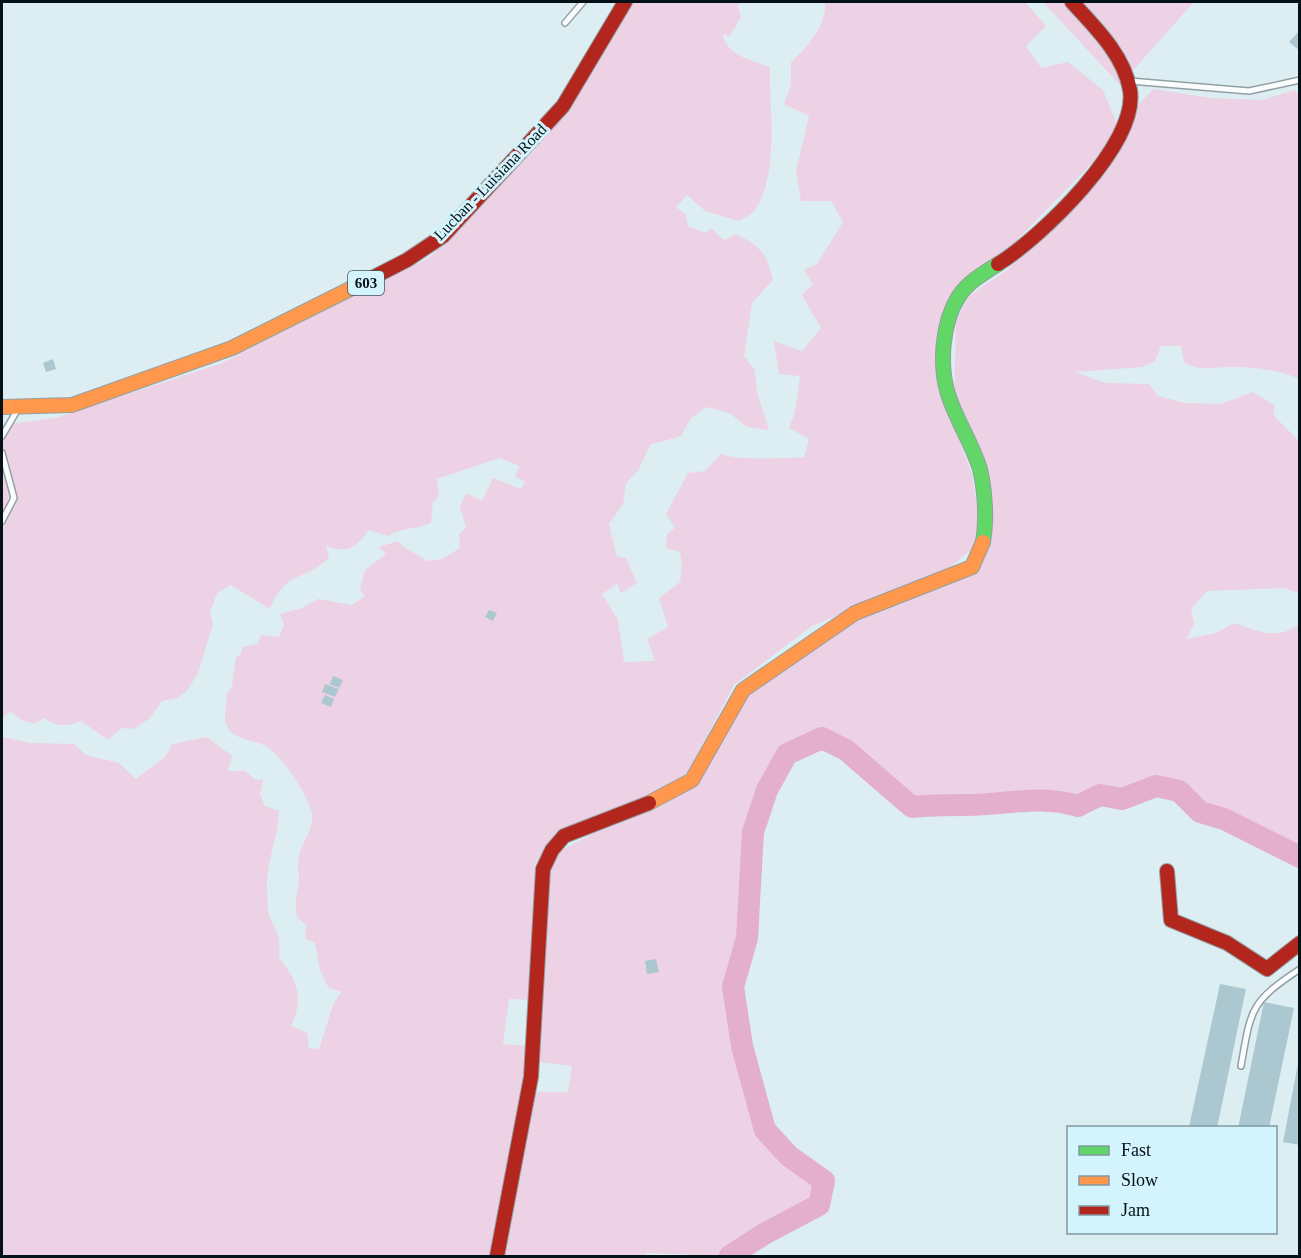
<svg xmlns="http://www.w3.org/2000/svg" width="1301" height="1258" font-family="'Times New Roman',serif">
<rect width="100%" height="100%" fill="#ddeef3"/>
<path fill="#ecd2e4" d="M627,2H741L738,6L741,17L729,37L723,33C724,55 754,61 770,67C769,109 780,175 754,211C751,215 744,218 739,221L705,211L687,195L676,207L686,215L688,226L706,233L711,228L724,240L736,234C762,247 766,253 773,280L752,303L744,356L755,370L757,392L769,430L747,427L729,413L707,407L691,418L681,436L650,445L638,471L626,483L623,504L609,524L617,557L626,558L637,583L621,593L617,584L602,594L618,620L624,662L655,661L647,639L668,627L659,598L680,582L682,568L680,552L666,548L667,534L675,528L666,514L688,473L705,471L721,454C740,461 782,458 804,457L809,439L789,428L795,412L800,376L779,374L774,341L802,351L821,328L802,295L813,284L804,270L817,264L843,222L831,201H801L796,171L809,116L784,104L791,85V62C807,48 827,25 825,2H1025L1046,26L1026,46L1041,68L1068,62L1103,90L1117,124L1103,152L1013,244L977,269L956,291L942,395L972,474L981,532L972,549L949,568L812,626L734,685L688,772L658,792L555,833L535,864L532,1000L509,999L503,1044L529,1046L492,1256H2V737L31,743L74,744L86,755L119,763L136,779L166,756L172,744L207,737L232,756L228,771H245L256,780L263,779L260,794L265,806L279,811C278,838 266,863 267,890C268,898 267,911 270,918C279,938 280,933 279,958C298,980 304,999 291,1026L307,1033L309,1048L319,1049L333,1005L341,992L328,987L320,970L315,943L305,939L306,925L297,917C294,897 299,892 299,876C299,871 297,867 298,862C299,844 317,828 311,810C304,790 286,762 270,749C258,739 234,742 227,726C222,716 228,706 226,695L232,686L236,657L241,654L243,647L257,644L261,635L279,637L284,625L280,614L302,608L318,599L352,605L365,596L360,590L365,570L386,554L379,547L398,541C407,552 416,552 427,561L442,559L460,548L459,534L466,528L460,506L466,493L482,501L493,478L521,489L525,482L515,476L520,466L500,458L437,479L439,496L433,502L431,523C416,530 401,527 388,536L369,530C356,548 348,554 326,546L329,558C302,583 287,569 270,609L231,585L217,593L210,613L213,624L198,673L187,691L177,698L162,701L149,719L133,729L122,728L108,740L81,721C67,727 56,727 44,718L34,724L22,720L10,712L2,718V425L55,418L222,363L430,257L562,107Z
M1043,2H1194L1120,85Z
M1154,89L1211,98L1263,100L1294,90L1300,94L1299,379C1279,370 1256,367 1234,367C1215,366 1200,373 1184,362L1181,346H1161L1155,361L1143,367L1075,372L1106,383L1149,384L1158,396L1185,403L1221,404L1253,392L1275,406L1273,415L1299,441V593L1284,588L1207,591L1191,609L1194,624L1186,639L1216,633L1234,623C1258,631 1277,641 1299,624V852L1263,837L1228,814L1205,809L1180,786L1156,779L1122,793L1101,788L1077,799C1044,783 956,797 916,800L853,745L821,732L784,747L762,784L748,830L741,936L727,986L744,1080L761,1135L822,1182L817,1202L762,1230L721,1256L647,1253L643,1256H501L534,1092H568L572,1066L538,1062L546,873L557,853L592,834L660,807L695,785L740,699L858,616L973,571L992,538L991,501L954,407L956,322L969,296L1007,270L1029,250L1137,105Z"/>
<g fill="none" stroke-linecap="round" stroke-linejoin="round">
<path stroke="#e3afcc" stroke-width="22" d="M730,1256L764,1234L819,1205L824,1181L789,1156L765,1130L742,1046L733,987L747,938L753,832L767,790L787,754L822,738L846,750L912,807C931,805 948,805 967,805C1006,805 1040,794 1078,806L1100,795L1122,799L1156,786L1179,791L1200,812L1224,819L1300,857"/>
</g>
<path fill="#abc8d0" d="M1300,30V51L1289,42Z
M53,359L56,369L46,372L43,363Z
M489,610L497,613L493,621L485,617Z
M333,676L343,680L339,688L330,684Z
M325,684L339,689L335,697L322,692Z
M325,695L334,699L331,707L321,703Z
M656,959L659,972L647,974L645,961Z
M1220,984L1246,989L1217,1128H1192L1189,1127Z
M1264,1002L1294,1008L1269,1128H1238Z
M1298,1064H1300V1145L1283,1142Z"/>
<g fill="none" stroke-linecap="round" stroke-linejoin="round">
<g stroke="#92a0a5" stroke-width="8">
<path id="lane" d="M565,23L583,2
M1130,81L1249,91L1300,80
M2,436L18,409
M2,453L14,498L2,521
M1241,1066C1251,1009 1250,1002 1300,969"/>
</g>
<g stroke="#92a0a5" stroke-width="16">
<path id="fast" d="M983,542C987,520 985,491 980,469C972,443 956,420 948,394C939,365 942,322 959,296C968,282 984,273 998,264"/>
</g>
<g stroke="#92a0a5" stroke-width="16">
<path id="slow" d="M2,407L72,405L232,348L372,278
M649,803L692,780L743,690L855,613L972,567L983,542"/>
</g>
<g stroke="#92a0a5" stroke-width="16">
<path id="jam" d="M998,264C1040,238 1139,144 1130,90C1124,55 1095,27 1072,2
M372,278L407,260L443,236L563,106L625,2
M1167,871L1171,920L1227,943L1267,969L1300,943
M497,1256L531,1077L543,869L552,850L564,836L649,803"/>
</g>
<use href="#lane" stroke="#fafcfd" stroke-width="5"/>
<use href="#fast" stroke="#63d668" stroke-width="14"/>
<use href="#slow" stroke="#ff974d" stroke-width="14"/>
<use href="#jam" stroke="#b3261e" stroke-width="14"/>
</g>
<g text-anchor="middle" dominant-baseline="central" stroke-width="6" stroke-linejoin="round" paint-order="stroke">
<rect fill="#d3f3fd" stroke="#42565c" stroke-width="1.5" x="348" y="271" width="36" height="24" rx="4.5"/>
<g font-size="15" font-weight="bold" fill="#041217">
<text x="366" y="283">603</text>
</g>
<g font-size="16" fill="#041217" stroke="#d3f3fd">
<text transform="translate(490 182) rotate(-46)">Lucban - Luisiana Road</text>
</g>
</g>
<rect width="1301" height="1258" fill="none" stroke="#041217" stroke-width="6"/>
<rect x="1067" y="1126" width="210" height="108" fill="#d3f3fd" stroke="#8099a1" stroke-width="1.5"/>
<rect x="1079" y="1146" width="30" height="9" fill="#63d668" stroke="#8099a1" stroke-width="1.5"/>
<text x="1121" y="1156" font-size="18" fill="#041217">Fast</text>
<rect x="1079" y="1176" width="30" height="9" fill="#ff974d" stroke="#8099a1" stroke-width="1.5"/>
<text x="1121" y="1186" font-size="18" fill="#041217">Slow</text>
<rect x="1079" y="1206" width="30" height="9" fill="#b3261e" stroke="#8099a1" stroke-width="1.5"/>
<text x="1121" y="1216" font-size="18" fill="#041217">Jam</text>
</svg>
